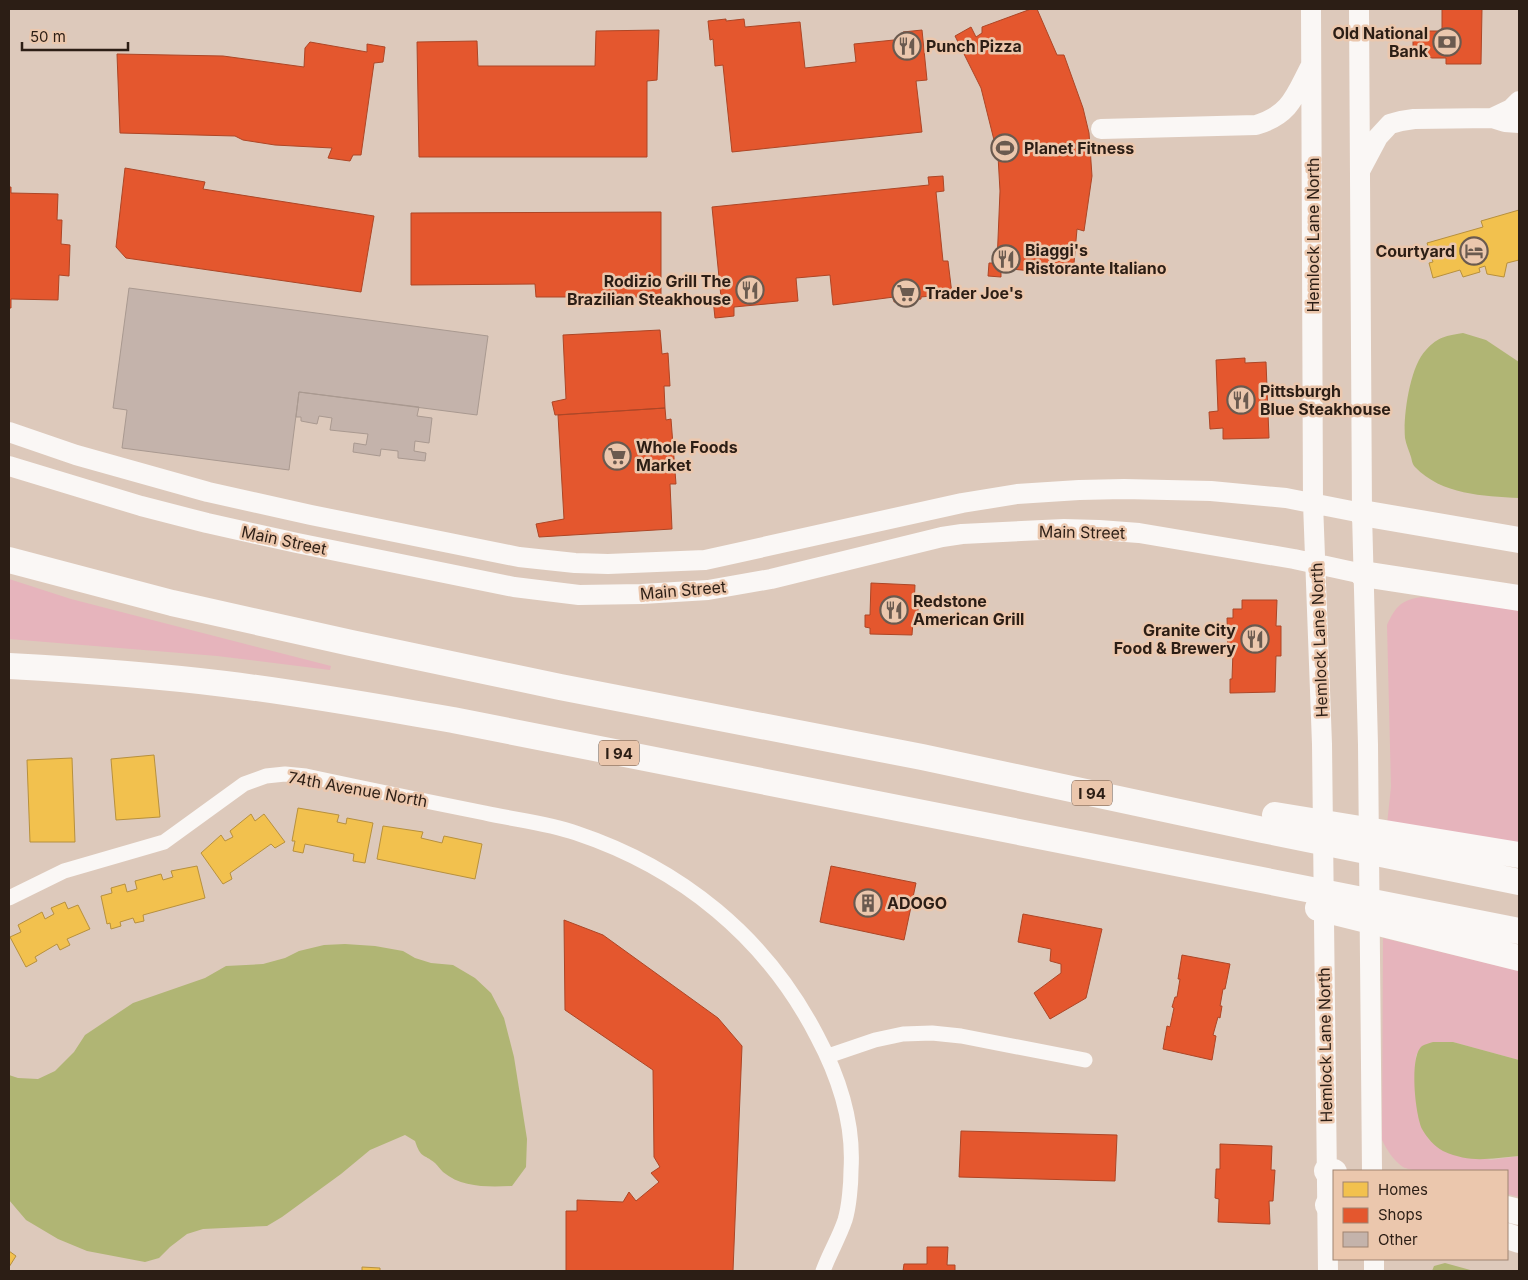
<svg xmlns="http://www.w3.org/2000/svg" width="1528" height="1280" font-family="Inter,sans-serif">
<rect width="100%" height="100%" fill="#ddc9bb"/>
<path fill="#e6b4bc" d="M9,579L71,599L331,666L330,670L217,656L9,639Z
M1422,597L1519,610V845L1387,824L1391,787L1387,625C1396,606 1401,600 1422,597Z
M1383,938L1519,971V1060L1453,1042H1433L1416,1055C1414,1085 1414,1114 1429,1140L1491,1160L1519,1156V1197L1507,1194V1171C1487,1171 1417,1175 1403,1167C1393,1160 1387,1150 1382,1140Z"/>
<path fill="#b0b574" d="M1463,333L1486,340L1519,362V498C1483,496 1442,495 1415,467C1412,464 1412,460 1411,457C1409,451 1406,444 1405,438C1403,416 1410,366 1426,350C1439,336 1446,336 1463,333Z
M324,945L345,944L375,946L403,951L415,958L431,963L453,965L475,978L491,993L504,1018L514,1057L527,1139L526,1167L512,1186C489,1187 462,1188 443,1172C440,1169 438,1166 435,1163C423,1153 421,1159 415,1141L405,1135L370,1150L341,1174L282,1217L267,1226L203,1229L187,1234L170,1247L159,1258L145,1262L87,1251L58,1239L26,1220L9,1200V1075L18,1078L38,1079L55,1071L74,1052L85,1035L133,1003L205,978L226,966L263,964L285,958L299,951Z
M1433,1042H1453L1519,1060V1156C1490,1158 1472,1164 1443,1151C1434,1146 1427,1138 1422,1129C1415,1114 1409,1056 1422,1046C1425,1044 1430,1043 1433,1042Z
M1445,1263L1474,1271H1432L1434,1266Z"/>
<path fill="#f2c14e" stroke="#b7903d" d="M1519,210V260L1507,263L1504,277L1487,274L1485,266L1479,268L1480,272L1463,277L1460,270L1433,278L1429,263L1433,262L1427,243L1483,227L1481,221Z
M154,755L160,817L116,820L111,759Z
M72,758L75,842H30L27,760Z
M298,808L339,815L337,822L346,824L347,818L373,823L365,863L353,861L354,854L305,844L303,853L293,851L295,841H292Z
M251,814L255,821L264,814L285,842L275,848L271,844L230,873L232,879L223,884L201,853L221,835L225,841L233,837L230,831Z
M383,826L423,832L421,838L442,843L444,836L482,844L475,879L377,859Z
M197,866L205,898L143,915L144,921L135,923L133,918L120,922L121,926L111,929L110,923L107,924L101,896L112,893L111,888L125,884L127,892L137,889L135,881L161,874L163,880L173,877L171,871Z
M65,902L68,909L78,905L90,929L67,939L70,945L60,950L57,944L35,957L37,961L26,967L10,937L21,932L18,925L42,912L45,919L54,914L51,908Z
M9,1251L16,1256L9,1267Z
M362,1267L380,1268V1271H362Z"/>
<path fill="#e4572e" stroke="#ad4626" d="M1031,9H1037L1057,55H1064L1083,108L1089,133L1092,176L1084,231L1077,229L1073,275L1001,268V277L988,276L989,263H997L1000,191L998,156L981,88L955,36L971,27L976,37L982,33V27Z
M1442,9H1482L1481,64H1446V58H1432L1413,52V31H1442Z
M726,19V21L744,19L745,27L800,22L805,68L856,62L854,44L904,39L903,32L922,30L927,80L916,81L922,132L732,152L723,65L715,66L713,39L710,40L708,21Z
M659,30L657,80L647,81V157H419L417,42L477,41L478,66H595L596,31Z
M310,42L367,52V44L385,47L383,62L374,63L361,155H353L350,161L328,158L332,148L275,145L243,140L235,136L120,133L117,54L223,56L304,67L305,48Z
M125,168L205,182L203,189L374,216L361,292L126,258L116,247Z
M943,176L944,191L936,192L943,261H948L952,294L921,297V299L894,302V297L833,305L830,275L796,278L798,301L734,307V316L715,318L713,299L721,297L712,207L929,185L928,177Z
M9,187H11V193L58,194L57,220H62L61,244L70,245L69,276L59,275L58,300L11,299V308H9Z
M661,212V297H536L535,284L411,285V213Z
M660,330L662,354L668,353L670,386H664L665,408L555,415L552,402L566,399L563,335Z
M1245,358V363L1266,362L1269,438L1223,439V428L1210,429L1209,412L1218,411L1216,360Z
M665,408L666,420L671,419L676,484H670L672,529L539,537L536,524L564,519L558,415Z
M871,583L915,585L914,606H918V622L913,621L912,635L870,634V628L865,627V615H870Z
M1242,600H1277L1276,626H1281V656H1276L1275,692L1230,693V679H1232L1233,651H1228L1227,618H1233V609H1242Z
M831,866L916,883L904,940L820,922Z
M1023,914L1102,929L1086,998L1050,1019L1034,993L1061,973V964L1050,961L1051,949L1018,942Z
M564,920L603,935L718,1018L742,1046L733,1271H566V1211H577V1200L623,1202L629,1192L636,1201L659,1182L651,1173L660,1167L654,1157L653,1070L565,1010Z
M1182,955L1230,964L1225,989H1223L1220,1006H1222L1220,1018L1218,1017L1213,1035L1216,1036L1212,1060L1163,1049L1167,1026L1170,1027L1174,1008L1172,1007L1175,997H1177L1180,979H1178Z
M961,1131L1117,1135L1115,1181L959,1177Z
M1220,1144L1272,1146L1271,1170H1275L1273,1201H1269L1270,1224L1218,1222L1219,1199L1215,1198L1216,1171V1169H1220Z
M927,1247H948L947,1265H955V1271H903L904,1264H927Z"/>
<path fill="#c4b3ab" stroke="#a99990" d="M129,288L488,336L477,415L299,392L289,470L122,448L127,410L113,408Z
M299,392L419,407L417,416L432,418L429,443L415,441L414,451L426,453L425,461L398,458V451L381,449L380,456L353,452L354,443L366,445L368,434L330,430L332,418L319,416L317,424L301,421V417H296Z"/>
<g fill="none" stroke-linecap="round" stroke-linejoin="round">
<path stroke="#faf7f5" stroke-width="15" d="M9,898L64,871L164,842L244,784L266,776L285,774L306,776C366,789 425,801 485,813C516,820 547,823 576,833C681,868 766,937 817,1036C839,1077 854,1123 851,1170C851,1184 849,1207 845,1220C839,1238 829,1254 823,1271
M828,1056L875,1040L903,1034L932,1033L961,1036L1085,1060"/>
<path stroke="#faf7f5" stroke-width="20" d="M1311,9L1313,503L1322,744L1328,1271
M1359,9L1362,513L1368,745L1372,1171
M1492,118L1505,122L1519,123
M1101,129L1256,125C1290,115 1295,96 1310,67
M1361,169L1378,137L1390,124L1401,121L1414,119L1492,118L1511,109L1519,101
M9,432L76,455L208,492L311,515L519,557L575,563L608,564L705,560L962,503L1017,494L1079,490L1124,489L1211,491L1286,498L1362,513
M9,466L141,506L207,523L297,543L514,587L579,595L642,594L708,590L771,579L942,537L962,534L1064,529L1099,530L1139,533L1294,559L1363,574
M1374,1259V1271"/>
<path stroke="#faf7f5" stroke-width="26" d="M1362,513L1519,540
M9,560L172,603L351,643L560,687L922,757L1263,830L1519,882
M1363,574L1519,598
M9,666C81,670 153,675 225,684C301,693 377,707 453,720L1519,931
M1275,815L1519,855
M1318,908L1519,958
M1327,1171L1334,1172
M1328,1205L1334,1206
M1507,1209L1519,1212
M1507,1236L1519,1240"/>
</g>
<defs>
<g id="bank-ring" transform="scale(1.4375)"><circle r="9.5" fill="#ebc7ad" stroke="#6a5a4f" stroke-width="1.5"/><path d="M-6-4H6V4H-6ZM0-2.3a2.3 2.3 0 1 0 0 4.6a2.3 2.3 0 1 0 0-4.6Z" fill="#6a5a4f"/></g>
<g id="restaurant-ring" transform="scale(1.4375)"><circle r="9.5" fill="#ebc7ad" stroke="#6a5a4f" stroke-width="1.5"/><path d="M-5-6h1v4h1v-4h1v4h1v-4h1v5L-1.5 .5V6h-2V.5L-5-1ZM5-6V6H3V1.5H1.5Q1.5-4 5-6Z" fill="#6a5a4f"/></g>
<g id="stadium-ring" transform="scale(1.4375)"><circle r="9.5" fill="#ebc7ad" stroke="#6a5a4f" stroke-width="1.5"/><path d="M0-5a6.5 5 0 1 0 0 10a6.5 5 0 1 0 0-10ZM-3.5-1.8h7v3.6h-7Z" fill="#6a5a4f"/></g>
<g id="hotel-ring" transform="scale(1.4375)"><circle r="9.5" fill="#ebc7ad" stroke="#6a5a4f" stroke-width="1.5"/><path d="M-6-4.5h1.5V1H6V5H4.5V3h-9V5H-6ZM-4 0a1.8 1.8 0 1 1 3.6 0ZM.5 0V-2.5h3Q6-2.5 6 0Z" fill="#6a5a4f"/></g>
<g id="supermarket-ring" transform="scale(1.4375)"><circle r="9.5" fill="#ebc7ad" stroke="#6a5a4f" stroke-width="1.5"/><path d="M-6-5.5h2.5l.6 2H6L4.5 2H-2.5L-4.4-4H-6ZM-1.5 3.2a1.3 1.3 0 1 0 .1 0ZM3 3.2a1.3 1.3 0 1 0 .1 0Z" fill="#6a5a4f"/></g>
<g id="building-ring" transform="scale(1.4375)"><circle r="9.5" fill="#ebc7ad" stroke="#6a5a4f" stroke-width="1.5"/><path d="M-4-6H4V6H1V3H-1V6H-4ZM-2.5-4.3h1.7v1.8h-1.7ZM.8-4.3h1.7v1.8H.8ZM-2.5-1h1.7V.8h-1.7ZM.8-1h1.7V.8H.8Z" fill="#6a5a4f"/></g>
</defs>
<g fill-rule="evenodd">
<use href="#bank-ring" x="1447" y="42"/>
<use href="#restaurant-ring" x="907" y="46"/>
<use href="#stadium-ring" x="1005" y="148"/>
<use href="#hotel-ring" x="1474" y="251"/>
<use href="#restaurant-ring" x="1006" y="259"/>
<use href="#restaurant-ring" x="750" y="290"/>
<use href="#supermarket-ring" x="906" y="293"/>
<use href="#restaurant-ring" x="1241" y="400"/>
<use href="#supermarket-ring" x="617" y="456"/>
<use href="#restaurant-ring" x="894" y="610"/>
<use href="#restaurant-ring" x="1255" y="639"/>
<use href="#building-ring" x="868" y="903"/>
</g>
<g text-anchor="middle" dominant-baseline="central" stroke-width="5" stroke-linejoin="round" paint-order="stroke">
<g fill="#ebc7ad" stroke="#655143" stroke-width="1">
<rect x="599" y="740.5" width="40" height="25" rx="4"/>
<rect x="1072" y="780.5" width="40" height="25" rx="4"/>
</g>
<g font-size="15" font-weight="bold" fill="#2c1e15">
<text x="619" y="753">I 94</text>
<text x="1092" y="793">I 94</text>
</g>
<g font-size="16" font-weight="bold" fill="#2c1e15" stroke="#ebc7ad" text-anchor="start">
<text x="1428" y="33" text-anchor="end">Old National<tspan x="1428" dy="18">Bank</tspan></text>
<text x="926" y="46">Punch Pizza</text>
<text x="1024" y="148">Planet Fitness</text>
<text x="1025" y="250">Biaggi's<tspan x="1025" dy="18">Ristorante Italiano</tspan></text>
<text x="1455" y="251" text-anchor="end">Courtyard</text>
<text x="731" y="281" text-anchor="end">Rodizio Grill The<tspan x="731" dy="18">Brazilian Steakhouse</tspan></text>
<text x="925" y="293">Trader Joe's</text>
<text x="1260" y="391">Pittsburgh<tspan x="1260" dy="18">Blue Steakhouse</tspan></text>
<text x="636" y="447">Whole Foods<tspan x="636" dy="18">Market</tspan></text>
<text x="913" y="601">Redstone<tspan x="913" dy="18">American Grill</tspan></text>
<text x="1236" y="630" text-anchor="end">Granite City<tspan x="1236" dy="18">Food &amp; Brewery</tspan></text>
<text x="887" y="903">ADOGO</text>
</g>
<g font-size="16" fill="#2c1e15" stroke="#ebc7ad">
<text transform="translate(1313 235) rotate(-90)">Hemlock Lane North</text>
<text transform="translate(1082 532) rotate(1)">Main Street</text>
<text transform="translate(284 540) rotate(12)">Main Street</text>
<text transform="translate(683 590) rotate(-5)">Main Street</text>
<text transform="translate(1319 640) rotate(-92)">Hemlock Lane North</text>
<text transform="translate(358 789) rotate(10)">74th Avenue North</text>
<text transform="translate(1325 1045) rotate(-91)">Hemlock Lane North</text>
</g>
</g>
<rect width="1528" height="1280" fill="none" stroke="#2c1e15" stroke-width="20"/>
<rect x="1333" y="1170" width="175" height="90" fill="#ebc7ad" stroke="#9f8370"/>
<rect x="1343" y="1182" width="25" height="15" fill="#f2c14e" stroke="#9f8370"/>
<text x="1378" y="1195" font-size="15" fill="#2c1e15">Homes</text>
<rect x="1343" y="1208" width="25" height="15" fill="#e4572e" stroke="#9f8370"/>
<text x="1378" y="1220" font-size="15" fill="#2c1e15">Shops</text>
<rect x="1343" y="1232" width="25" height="15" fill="#c4b3ab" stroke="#9f8370"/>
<text x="1378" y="1245" font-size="15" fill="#2c1e15">Other</text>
<path d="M22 42v8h106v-8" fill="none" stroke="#2c1e15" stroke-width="2.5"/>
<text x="30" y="42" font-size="15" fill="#2c1e15" stroke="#ebc7ad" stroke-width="4" paint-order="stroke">50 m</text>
</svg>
